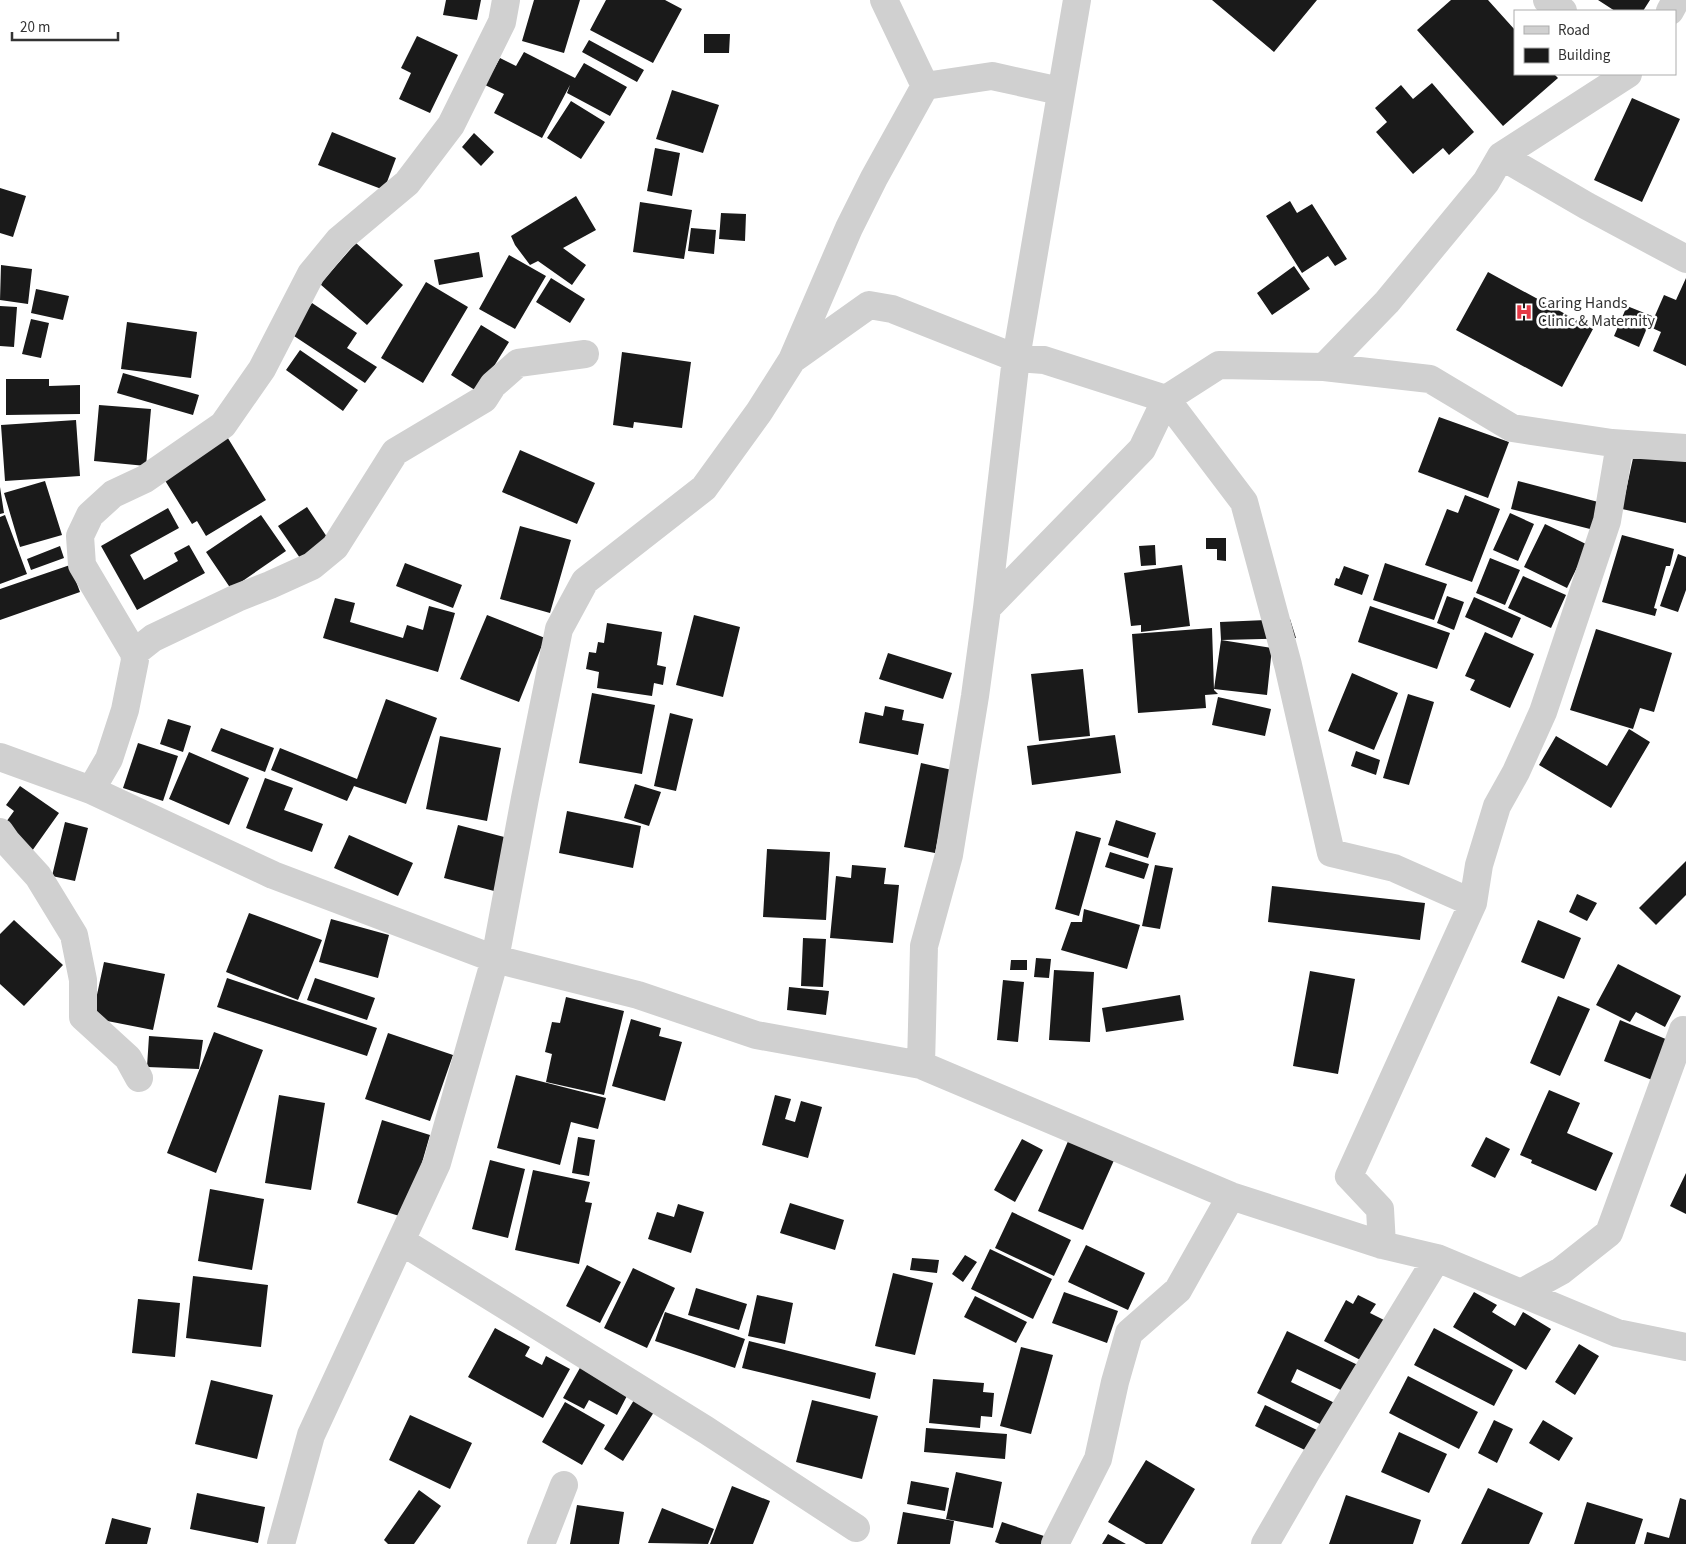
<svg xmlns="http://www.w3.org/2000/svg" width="1686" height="1544" font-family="'Source Sans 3',sans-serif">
<rect width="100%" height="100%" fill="#fff"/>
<path fill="#1a1a1a" d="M446,0H481L477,20L443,15Z
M534,0H580L564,53L522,41Z
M606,0H665L682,9L653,63L590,30Z
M1212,0H1317L1274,52Z
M1451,0H1488L1515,30V74H1554L1558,78L1503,126L1417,30Z
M1598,0H1650L1643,11H1615Z
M704,34H730L729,53H704Z
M417,36L458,55L430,113L399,99L411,73L401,68Z
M589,40L644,70L637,82L582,52Z
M524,52L575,78L584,63L627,87L610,116L567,93L570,85L542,138L494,113L504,94L485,85L500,58L516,66Z
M1432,83L1474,132L1449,155L1443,148L1413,174L1376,132L1387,122L1375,108L1401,85L1413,99Z
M672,90L719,105L703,153L656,139Z
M1632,98L1680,119L1642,202L1594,180Z
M571,101L605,122L581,159L547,138Z
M332,132L396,158L384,190L318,165Z
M474,133L494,152L481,166L462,147Z
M655,148L680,153L672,196L647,191Z
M0,188L26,196L13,237L0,233Z
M576,196L596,230L563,248L586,265L572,285L538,261L530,265L515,245L511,236Z
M1290,201L1297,213L1312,204L1347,259L1335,266L1328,256L1302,273L1266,216Z
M640,202L692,210L684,259L633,252Z
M721,213L746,214L745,241L719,239Z
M691,228L716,230L714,254L688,251Z
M356,243L403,285L367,325L320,284Z
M479,252L483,277L439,285L434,260Z
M509,255L546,276L515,329L479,309Z
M1,265L32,269L28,304L0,300Z
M1294,266L1310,289L1272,315L1257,293Z
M1488,272L1593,329L1562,387L1456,330Z
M551,278L585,299L570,323L536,302Z
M1686,278V366L1653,351L1661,332L1650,327L1664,295L1676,300Z
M426,282L468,307L423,383L381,358Z
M36,289L69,296L63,320L31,313Z
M312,303L357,333L347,348L377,367L365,383L291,334Z
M0,306L17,307L14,347L0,346Z
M1627,306L1652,316L1639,347L1614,336Z
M31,319L49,323L41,358L22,354Z
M127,322L197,332L191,378L121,369Z
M481,325L509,342L478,392L451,375Z
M300,350L358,390L343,411L286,370Z
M622,352L691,362L682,428L634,422L633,428L613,425Z
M123,373L199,395L193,415L117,393Z
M6,379H49V386L80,385V414L6,415Z
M99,405L151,409L146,466L94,461Z
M1439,417L1509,442L1488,498L1418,472Z
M76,420L80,476L5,481L1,425Z
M226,435L266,500L206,536L197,521L192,524L161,474Z
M1635,449L1686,460V523L1622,509Z
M520,450L595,483L577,524L502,492Z
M45,481L62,535L20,547L4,493Z
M1518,481L1602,503L1594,530L1511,509Z
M0,487L4,513L0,514Z
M1465,495L1500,509L1472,582L1425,565L1447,509L1458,513Z
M307,507L329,540L300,558L278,526Z
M168,508L179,528L130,555L144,580L178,561L174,553L189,545L205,573L137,610L101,546Z
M1510,513L1534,524L1518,561L1493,550Z
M5,515L27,574L0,584V517Z
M261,515L286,551L231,589L206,552Z
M1545,524L1588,545L1567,588L1524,567Z
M520,526L571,540L550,613L500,599Z
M1622,535L1674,549L1670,566H1666L1654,608L1657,609L1655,616L1602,602Z
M1206,538H1226V561L1217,560V549H1206Z
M1155,545L1156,565L1141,566L1139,546Z
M60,546L64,558L31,570L27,559Z
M1678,554L1686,557V590L1678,612L1660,606Z
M1490,558L1520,570L1505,605L1476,593Z
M405,563L462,585L453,608L396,586Z
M1385,563L1447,584L1434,620L1373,600Z
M70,565L80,592L0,620V589Z
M1182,565L1190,626L1141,632V625L1131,626L1124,573Z
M1344,566L1369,575L1362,595L1334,585L1336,578L1339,579Z
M1523,576L1566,595L1551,628L1508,608Z
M1447,596L1464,602L1454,630L1437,623Z
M1474,597L1521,618L1512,638L1465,617Z
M335,598L355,603L350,622L403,638L407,625L423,630L429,606L455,613L438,672L323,638Z
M1370,606L1450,633L1437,669L1358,642Z
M487,615L545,638L519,702L460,679Z
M694,615L740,627L723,697L676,685Z
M1290,619L1296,638L1221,640L1220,622Z
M607,623L662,632L657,665L666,667L663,685L654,683L652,696L597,688L599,672L586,669L589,652L596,653L598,642L604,643Z
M1212,628L1214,690L1218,694L1205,695L1206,708L1138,713L1132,634Z
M1596,629L1672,653L1654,712L1640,708L1633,729L1570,710Z
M1485,632L1534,654L1510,708L1470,690L1475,680L1465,676Z
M1221,640L1272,648L1267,695L1214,689Z
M888,653L952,673L943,699L879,679Z
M1083,669L1090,736L1039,741L1031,674Z
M1352,673L1398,693L1374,750L1328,731Z
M592,693L655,705L642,774L579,763Z
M1408,694L1434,702L1409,785L1383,778Z
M1218,697L1271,709L1265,736L1212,725Z
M386,699L437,718L406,804L354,786L347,801L271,770L280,748L357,779Z
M885,706L904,710L902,720L924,724L918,755L859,743L865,712L883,716Z
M670,713L693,719L676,791L654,786Z
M168,719L191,726L183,752L160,744Z
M221,728L274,748L265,772L211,751Z
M1629,729L1650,742L1611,808L1539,765L1556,736L1607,766Z
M1115,735L1121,773L1032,785L1027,746Z
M440,736L501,748L487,821L426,809Z
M138,743L178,756L163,801L123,788Z
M1356,751L1380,760L1376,775L1351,766Z
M189,752L249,778L229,825L169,799Z
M921,763L952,770L935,853L904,847Z
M265,778L293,788L284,810L323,824L312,852L246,828Z
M635,784L661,792L649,826L624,818Z
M20,786L59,813L32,851L1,829L14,811L6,805Z
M567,811L641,826L633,868L559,853Z
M1116,820L1156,833L1148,858L1108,845Z
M65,822L88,828L75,881L52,876Z
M458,825L512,839L498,892L444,878Z
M1076,831L1101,838L1079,916L1055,909Z
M349,835L413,863L398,896L334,868Z
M767,849L830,852L826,920L763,917Z
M1110,852L1149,864L1144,879L1105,867Z
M1686,861V895L1656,925L1639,908Z
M852,865L886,868L884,884L899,885L893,943L830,938L836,876L851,878Z
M1155,865L1173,868L1160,929L1142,926Z
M1272,886L1425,903L1420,940L1268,922Z
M1577,894L1597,903L1587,921L1569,912Z
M1084,909L1140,925L1127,969L1061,950L1071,922H1082Z
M249,913L322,940L298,1000L226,972Z
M331,919L389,935L378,978L319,962Z
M14,920L63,965L24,1006L0,984V934Z
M1538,920L1581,938L1564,979L1521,962Z
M803,938L826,939L823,987L801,986Z
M1036,958L1051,959L1049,978L1034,977Z
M1011,960H1027V970H1010Z
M104,962L165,974L153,1030L92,1018Z
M1618,964L1681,996L1665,1027L1636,1012L1630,1022L1596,1005Z
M1054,970L1094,972L1090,1042L1049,1040Z
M1310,971L1355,979L1338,1074L1293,1066Z
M227,978L377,1028L367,1056L217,1007Z
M315,978L375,998L367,1020L307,1000Z
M1003,980L1024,982L1018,1042L997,1040Z
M789,987L829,991L826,1015L787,1010Z
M1180,995L1184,1020L1106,1032L1102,1008Z
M1558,996L1590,1009L1560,1076L1530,1063Z
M566,997L624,1011L604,1095L546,1082L552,1054L545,1052L552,1022L560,1023Z
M631,1019L661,1028L659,1036L682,1042L665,1101L612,1086Z
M1620,1020L1668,1040L1652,1080L1604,1061Z
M214,1032L263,1050L216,1173L167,1153Z
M388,1033L453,1055L430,1121L365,1099Z
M149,1036L203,1040L199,1069L147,1067Z
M516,1075L606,1098L598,1129L571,1122L560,1165L497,1148Z
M1549,1090L1580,1103L1567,1133L1613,1153L1596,1191L1531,1163L1532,1160L1520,1155Z
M279,1095L325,1103L311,1190L265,1183Z
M775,1095L791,1099L785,1119L795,1122L801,1101L822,1107L808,1158L762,1145Z
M382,1120L430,1135L406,1218L357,1203Z
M578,1137L595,1140L589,1176L572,1173Z
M1486,1137L1510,1149L1495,1178L1471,1166Z
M1022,1139L1043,1150L1015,1202L994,1190Z
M1069,1139L1115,1158L1083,1230L1038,1211Z
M490,1160L525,1169L508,1238L472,1229Z
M533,1170L590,1182L585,1202L592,1203L579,1264L515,1250Z
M1686,1173V1214L1670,1206Z
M210,1189L264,1199L252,1270L198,1261Z
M790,1203L844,1220L835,1250L780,1233Z
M678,1204L704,1212L691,1253L648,1239L657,1212L674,1217Z
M1012,1212L1071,1240L1054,1276L995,1248Z
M1086,1245L1145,1273L1128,1310L1068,1282Z
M990,1249L1052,1279L1033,1319L971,1289Z
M965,1255L977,1262L963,1282L952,1274Z
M912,1258L939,1260L937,1273L910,1270Z
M587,1265L621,1282L600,1323L566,1306Z
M633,1268L675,1288L647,1348L604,1328Z
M893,1273L933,1283L915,1355L875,1346Z
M193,1276L268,1285L261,1347L186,1338Z
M696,1288L747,1304L739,1330L688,1315Z
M1064,1292L1118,1311L1107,1343L1052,1323Z
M1474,1292L1497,1305L1492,1312L1515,1326L1523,1312L1551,1329L1526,1370L1453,1327Z
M757,1295L793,1303L785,1344L748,1336Z
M1358,1295L1376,1304L1370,1313L1388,1322L1366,1363L1324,1341L1346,1300L1353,1304Z
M975,1296L1027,1322L1016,1343L964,1317Z
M138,1299L180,1303L175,1357L132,1353Z
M665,1312L745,1339L735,1368L655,1341Z
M495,1328L530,1347L525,1356L542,1365L546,1356L570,1369L543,1418L468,1377Z
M1434,1328L1513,1370L1494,1406L1414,1365Z
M1287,1331L1360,1366L1347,1393L1297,1369L1291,1382L1341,1406L1330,1429L1257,1393Z
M749,1341L876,1373L870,1399L742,1368Z
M1579,1344L1599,1356L1575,1395L1555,1382Z
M1021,1347L1053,1355L1031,1434L1000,1426Z
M581,1366L629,1392L617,1415L589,1400L584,1409L563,1398Z
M1408,1376L1478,1412L1459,1449L1389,1413Z
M933,1379L984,1383L983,1392L994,1393L992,1417L981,1416L980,1428L929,1423Z
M211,1380L273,1395L257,1459L195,1444Z
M634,1400L654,1412L623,1461L604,1449Z
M812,1400L878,1416L862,1479L796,1462Z
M565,1402L605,1425L582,1465L542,1442Z
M1265,1405L1317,1430L1307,1451L1255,1426Z
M410,1415L472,1443L450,1489L389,1460Z
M1494,1420L1513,1429L1497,1463L1478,1453Z
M1543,1420L1573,1438L1559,1461L1529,1443Z
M926,1428L1007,1434L1005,1459L924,1452Z
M1399,1432L1447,1454L1429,1493L1381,1472Z
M1146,1460L1195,1489L1162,1544H1146L1108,1522Z
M956,1472L1002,1482L993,1528L946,1519Z
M911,1481L949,1488L945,1511L907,1504Z
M732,1486L770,1501L753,1544H710Z
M1488,1488L1543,1513L1529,1544H1461Z
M419,1490L441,1506L414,1544H388L384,1540Z
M197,1493L265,1507L258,1543L190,1529Z
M1346,1495L1421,1520L1413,1544H1329Z
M1680,1498L1686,1500V1544H1644L1647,1532L1669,1538Z
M1587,1502L1643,1519L1635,1544H1574Z
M577,1505L624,1512L619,1544H570Z
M662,1508L714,1529L708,1544L648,1543Z
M903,1512L954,1521L950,1544H897Z
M112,1518L151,1528L147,1544H105Z
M1002,1522L1044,1536L1042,1544H1000L995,1542Z
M1108,1534L1126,1544H1102Z"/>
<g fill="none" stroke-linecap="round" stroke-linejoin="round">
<path stroke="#d0d0d0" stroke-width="28" d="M884,0L925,86
M1547,0L1563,11
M1670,11L1676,0
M1501,156L1587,206L1686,259
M793,359L869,305L892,309L1016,358L1044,360L1166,399L1244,502L1288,665L1331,853L1394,868L1473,903L1349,1176L1380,1209L1382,1245
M1324,367L1387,302L1486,182L1501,156L1628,74
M987,608L1016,358L1077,0
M134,653L153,638L237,598L270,585L312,566L335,547L395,452L484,399L493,385L518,363L585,354
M0,757L91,790L273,875L495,959L525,798L559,629L585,581L704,488L759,412L792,360L849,228L874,178L925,86L992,76L1060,91
M91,790L109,759L125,710L135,660L134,653L82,565L80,536L90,515L113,494L145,479L223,425L262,369L311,274L339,240L407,183L451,125L502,22L506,0
M0,832L7,842L38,876L74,935L83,980V1017L128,1058L139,1078
M1473,903L1479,865L1497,806L1516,772L1543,712L1607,521L1620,444
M921,1065L924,946L949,855L975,696L987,608L1142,449L1166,399L1219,365L1324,367L1430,379L1512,428L1612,443L1686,448
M401,1241L706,1430L856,1528
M1521,1293L1561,1271L1609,1233L1683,1030
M281,1544L311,1435L437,1163L495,959L638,995L756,1035L921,1065L1231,1196L1382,1245L1437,1258L1617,1333L1686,1347
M541,1544L564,1485
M1055,1544L1098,1459L1115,1382L1129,1333L1178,1290L1231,1196
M1265,1544L1306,1473L1437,1258"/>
</g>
<defs>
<g id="hospital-bare" transform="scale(1.35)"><path d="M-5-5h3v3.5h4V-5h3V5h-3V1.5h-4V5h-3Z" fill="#e63946" stroke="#fff" stroke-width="2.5" paint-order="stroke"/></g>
</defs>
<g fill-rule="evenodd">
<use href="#hospital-bare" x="1524" y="312"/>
</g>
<g text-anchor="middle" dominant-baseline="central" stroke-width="5" stroke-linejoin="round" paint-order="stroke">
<g font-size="16" fill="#333" stroke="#fff" text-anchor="start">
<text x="1538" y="303">Caring Hands<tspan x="1538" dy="18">Clinic &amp; Maternity</tspan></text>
</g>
</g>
<rect x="1514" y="10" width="162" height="65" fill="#ffffff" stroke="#adadad"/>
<rect x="1524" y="26" width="25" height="8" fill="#d0d0d0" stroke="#adadad"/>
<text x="1558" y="35" font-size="15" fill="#333333">Road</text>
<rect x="1524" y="48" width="25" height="15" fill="#1a1a1a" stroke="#adadad"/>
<text x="1558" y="60" font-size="15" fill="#333333">Building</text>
<path d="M12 32v8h106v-8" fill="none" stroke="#333333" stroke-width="2.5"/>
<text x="20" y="32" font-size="15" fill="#333333" stroke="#ffffff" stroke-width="4" paint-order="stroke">20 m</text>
</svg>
